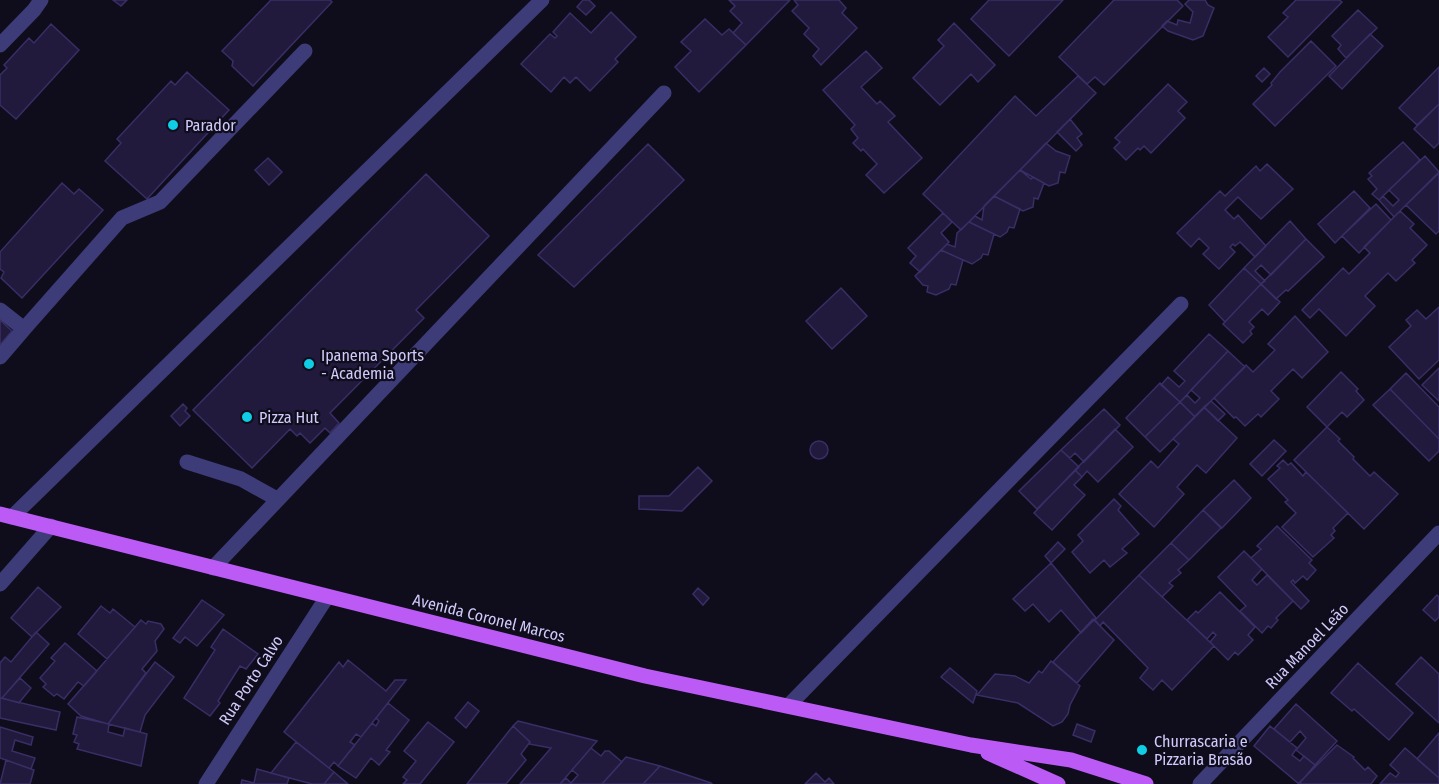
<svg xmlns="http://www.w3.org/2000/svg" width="1439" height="784" font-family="'Fira Sans Condensed',sans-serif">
<rect width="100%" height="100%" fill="#0f0d1c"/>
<path fill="#211a3c" stroke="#392e66" stroke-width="1.5" d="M113,0H127L121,6Z
M271,0H330L332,2L253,86L232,66L233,61L222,51Z
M583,0H589L595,6L586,15L577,7Z
M729,0H790L746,45L733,33L742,23L730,11L735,6Z
M794,0H839L846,8L842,13L857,28L821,65L813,56L819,49L804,34L809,28L792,11L798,5Z
M989,0H1063L1009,56L971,19Z
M1114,0H1177L1183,6L1104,85L1095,77L1087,84L1059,57Z
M1189,0H1205L1208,5L1214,8L1203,36L1193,40L1168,31L1162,26L1167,21L1177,25L1178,20L1190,23L1193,12L1185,4Z
M1296,0H1339L1342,2L1288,57L1268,37L1288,17L1283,13Z
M1358,10L1377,28L1346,58L1338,49L1341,45L1332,36Z
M611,12L636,37L615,59L618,62L590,91L576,77L570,83L564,77L551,92L521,64L550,34L555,38L557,36L553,32L570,13L591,33Z
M705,19L722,35L729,29L746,45L699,92L675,67L691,51L681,42Z
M954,23L995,65L978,82L971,74L940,105L913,78L944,46L938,40Z
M51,24L79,50L16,119L0,105V75L7,68L4,65L29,38L34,43Z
M1370,34L1383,46L1342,89L1329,76Z
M1311,41L1336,66L1275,126L1253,104L1272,85L1271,83L1280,72Z
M866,51L882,68L861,87L877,104L880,101L895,116L888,122L922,158L884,193L866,175L877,164L863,149L861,151L853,143L858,138L851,129L855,125L823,90Z
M1439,67V104L1417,125L1399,108Z
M1264,68L1270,74L1262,82L1256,76Z
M187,72L229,110L147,199L105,161L121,143L117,139L171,81L175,85Z
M1078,76L1096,93L961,230L923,194L1015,96L1036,116Z
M1168,84L1187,102L1178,111L1185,118L1151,153L1144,146L1140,150L1138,148L1126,160L1114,148L1120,142L1115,138Z
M1439,104V143L1434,148L1414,129Z
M1070,119L1082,134L1077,138L1082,145L1076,151L1057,132Z
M1403,142L1420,160L1379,200L1372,194L1377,189L1368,179L1372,176L1369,173Z
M1046,143L1056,151L1070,156L1065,173L1060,172L1058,183L1049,186L1020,170Z
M648,144L684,180L574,287L538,255Z
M1425,156L1439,172L1394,217L1379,200L1383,196L1393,206L1399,200L1389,190Z
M268,158L282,172L269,185L255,170Z
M1267,164L1293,189L1261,219L1238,197L1225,210L1234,219L1238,215L1266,246L1255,257L1240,242L1235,246L1233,244L1230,247L1235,252L1219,269L1203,254L1209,248L1199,238L1191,247L1177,233L1220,191L1225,196L1256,166L1260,171Z
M1020,170L1031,179L1033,177L1044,183L1038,199L1034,198L1033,207L1023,211L994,196Z
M1439,173V231L1436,234L1406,205Z
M426,174L489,236L416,310L424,318L330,413L339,423L330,433L325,428L310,443L300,433L297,436L290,429L252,468L193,410Z
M62,183L74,194L79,189L103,210L22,298L1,278L4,272L0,269V252Z
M1354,191L1370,208L1335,243L1318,224Z
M994,196L1020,209L1014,228L1009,227L1007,232L1000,237L969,222L975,216L982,220L984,206Z
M1376,204L1391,220L1359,253L1342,236Z
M1400,211L1414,224L1410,228L1427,245L1412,260L1415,263L1396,281L1388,273L1365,296L1375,306L1346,336L1319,309L1310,318L1302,310L1343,268L1349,274L1370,253L1364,247Z
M943,213L952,222L941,233L949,242L920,272L910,263L916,256L908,248Z
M1290,221L1306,239L1271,275L1261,265L1255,271L1265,281L1261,284L1244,268Z
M969,222L994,234L988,255L983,254L981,258L972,264L941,250L947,244L955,247L957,233Z
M1306,239L1324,257L1288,291L1286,290L1276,299L1261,284Z
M941,250L963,260L956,285L951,284L949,289L936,295L927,292L928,286L923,285L915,276Z
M1244,268L1261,284L1225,322L1209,305Z
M1261,284L1280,302L1268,315L1262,309L1249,322L1254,327L1250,331L1252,334L1243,343L1223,324Z
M841,288L867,316L832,349L806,321Z
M1439,307V360L1419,379L1389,347L1411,326L1406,320L1417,310L1426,319Z
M1295,316L1328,352L1302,378L1293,369L1271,391L1279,399L1261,417L1258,414L1245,426L1236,417L1234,418L1214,398L1246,365L1253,372L1275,350L1268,344Z
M0,320L12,331L0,345Z
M1209,334L1228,351L1180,402L1161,385L1168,377L1179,387L1185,381L1174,371Z
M1228,351L1245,367L1195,417L1180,402L1187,395L1195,403L1200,398L1191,390Z
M1439,368V401L1422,385Z
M1341,372L1358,389L1356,391L1364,400L1347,417L1342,412L1327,427L1307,407Z
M1406,373L1439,407V439L1390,389Z
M1160,383L1180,402L1145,437L1126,418Z
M1390,389L1439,439V451L1429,461L1373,405Z
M1211,401L1225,414L1218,421L1204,407Z
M1180,402L1195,417L1160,452L1145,437Z
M183,404L187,408L185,411L190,416L180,426L171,416Z
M1204,407L1237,438L1206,473L1197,465L1177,487L1184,494L1154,527L1119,494L1151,461L1158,468L1179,444L1173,439Z
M1104,409L1120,425L1084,462L1075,453L1070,458L1061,450Z
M1327,427L1340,439L1338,441L1354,457L1353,459L1370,476L1374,472L1398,494L1364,529L1294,460Z
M1115,429L1133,447L1098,482L1087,471L1082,477L1075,470Z
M1274,440L1286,451L1262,476L1250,464Z
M810 450a9 9 0 1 1 18 0a9 9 0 1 1-18 0Z
M1061,450L1079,467L1037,509L1019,491Z
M1283,460L1288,465L1291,463L1303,476L1306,472L1348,513L1333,528L1335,531L1331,535L1334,538L1313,557L1282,527L1296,513L1285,502L1288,500L1268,479L1280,468L1277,466Z
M698,467L712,481L682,511L639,509V496H669Z
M1075,470L1082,477L1074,485L1085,495L1052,530L1034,513Z
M1234,480L1251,498L1222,528L1203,510Z
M1114,499L1121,506L1118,510L1139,534L1122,549L1127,553L1110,567L1104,560L1090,573L1072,552L1083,541L1078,535Z
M1203,510L1221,528L1189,560L1171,543Z
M1277,526L1312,560L1309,563L1316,570L1307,580L1303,576L1295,583L1293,580L1291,582L1309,601L1301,609L1251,558L1261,549L1257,546Z
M1058,542L1065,549L1051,563L1045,556Z
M1171,543L1189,560L1178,570L1181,573L1169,583L1173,586L1162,597L1139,575Z
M1244,551L1262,569L1252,580L1257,585L1267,575L1293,601L1276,618L1278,620L1271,628L1268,626L1262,633L1240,611L1246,606L1218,577Z
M1051,563L1096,618L1081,633L1061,610L1049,622L1033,604L1025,611L1013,599Z
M1139,575L1214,646L1172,690L1162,680L1153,690L1140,678L1148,668L1103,622L1100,626L1095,620Z
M38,587L61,607L32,637L11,618Z
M698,588L709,598L703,605L693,594Z
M1220,592L1255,627L1248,635L1253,640L1238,655L1235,652L1228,660L1210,642L1216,635L1213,632L1207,639L1187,620L1196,611L1198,613Z
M1437,595L1439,597V617L1435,621L1423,610Z
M202,600L224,615L197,646L185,637L180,643L173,638Z
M101,606L110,613L113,609L135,627L107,659L78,634Z
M1093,619L1114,640L1077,683L1053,662Z
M141,620L146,624L148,621L161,624L164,629L155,641L157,651L142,669L146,673L108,724L81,716L68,704Z
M223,629L258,654L246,669L240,666L218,701L220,703L210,716L184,698L215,650L211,647Z
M36,632L49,644L2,698H0V663L5,657L11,662Z
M65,643L97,671L84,686L78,682L64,699L57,694L54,696L43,687L46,684L40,678L55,661L51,658Z
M1421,657L1439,674V723L1396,684Z
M348,660L386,691L395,680H406L361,737L356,734L350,742L355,745L338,766L334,762L329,768L284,732L339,662L343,667Z
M1051,661L1080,686L1070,705L1068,714L1062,722L1053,726L1018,703L977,695L995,674L1015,676L1029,683L1039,671L1042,673Z
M155,662L174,677L145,715L140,732L108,724Z
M1358,663L1413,713L1389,740L1354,709L1352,711L1331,693Z
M950,668L977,691L973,703L941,677Z
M20,678L31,688L19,703L2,698Z
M0,698L60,712L56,730L0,718Z
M468,702L479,711L466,728L455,718Z
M388,703L409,720L386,750L390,752L379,765L371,758L356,778L338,766L372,723L376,726L379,721L376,718Z
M1296,704L1337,741L1315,765L1296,750L1306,738L1300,731L1290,742L1274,729Z
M77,717L109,724L108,732L123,736L125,728L147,734L141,766L77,749L79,744L74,742L77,735L73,734Z
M518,721L597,741L560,784H520L551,748L529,744L530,742L513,726Z
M428,722L454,742L420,784H403L407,780L403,777L416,761L404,751Z
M1077,724L1095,731L1091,742L1073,735Z
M513,726L530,742L521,754L526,760L506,784H467Z
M1270,726L1297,748L1292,755L1300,761L1304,756L1315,765L1299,784L1254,746Z
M0,727L33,737L31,745L15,740L12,751L35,758L31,769L0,758Z
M1439,733V778L1417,759Z
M296,742L334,772L324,784H312L271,773Z
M1337,745L1354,757L1353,758L1365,770L1368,767L1377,776L1371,784H1298Z
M591,748L601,756L605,751H609L622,762L602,784H560L566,778L571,783L578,775L572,770Z
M1405,748L1439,778V784H1380L1390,773L1396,777L1399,773L1390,765Z
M626,757L660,766L643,784H602Z
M6,760L34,770L30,784H0Z
M660,766L711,783L712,784H643Z
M257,769L289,778L287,784H241L242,780L254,783Z
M334,772L348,784H324Z
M816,773L825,782L829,778L834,784H805Z"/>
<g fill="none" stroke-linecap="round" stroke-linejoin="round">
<path stroke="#3d3b78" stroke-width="15" d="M0,45L34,10L41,0
M0,310L24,329L122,218L160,202L305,51
M0,357L24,329
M187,462L241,479L277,499
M12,517L542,0
M213,568L664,93
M0,584L51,526
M788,706L1181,304
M206,784L327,597
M1200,784L1439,533"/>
<path stroke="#bb5af4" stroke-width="15" d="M0,514L645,676L971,745L1071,760L1146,784
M988,753L1058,784"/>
</g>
<g fill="#0fcde4" stroke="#0f0d1c" stroke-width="2">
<circle cx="173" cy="125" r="6"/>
<circle cx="309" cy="364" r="6"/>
<circle cx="247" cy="417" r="6"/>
<circle cx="1142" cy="750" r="6"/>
</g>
<g text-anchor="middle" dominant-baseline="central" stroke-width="4.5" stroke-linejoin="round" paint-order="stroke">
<g font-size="16" fill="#d1cbfc" stroke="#0f0d1c" text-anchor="start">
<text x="185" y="125">Parador</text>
<text x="321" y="355">Ipanema Sports<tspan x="321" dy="18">- Academia</tspan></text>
<text x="259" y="417">Pizza Hut</text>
<text x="1154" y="741">Churrascaria e<tspan x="1154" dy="18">Pizzaria Brasão</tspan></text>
</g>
<g font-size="16" fill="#d1cbfc" stroke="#0f0d1c">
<text transform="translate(489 618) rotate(14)">Avenida Coronel Marcos</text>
<text transform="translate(1307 646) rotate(-46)">Rua Manoel Leão</text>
<text transform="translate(251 680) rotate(-57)">Rua Porto Calvo</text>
</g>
</g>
</svg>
